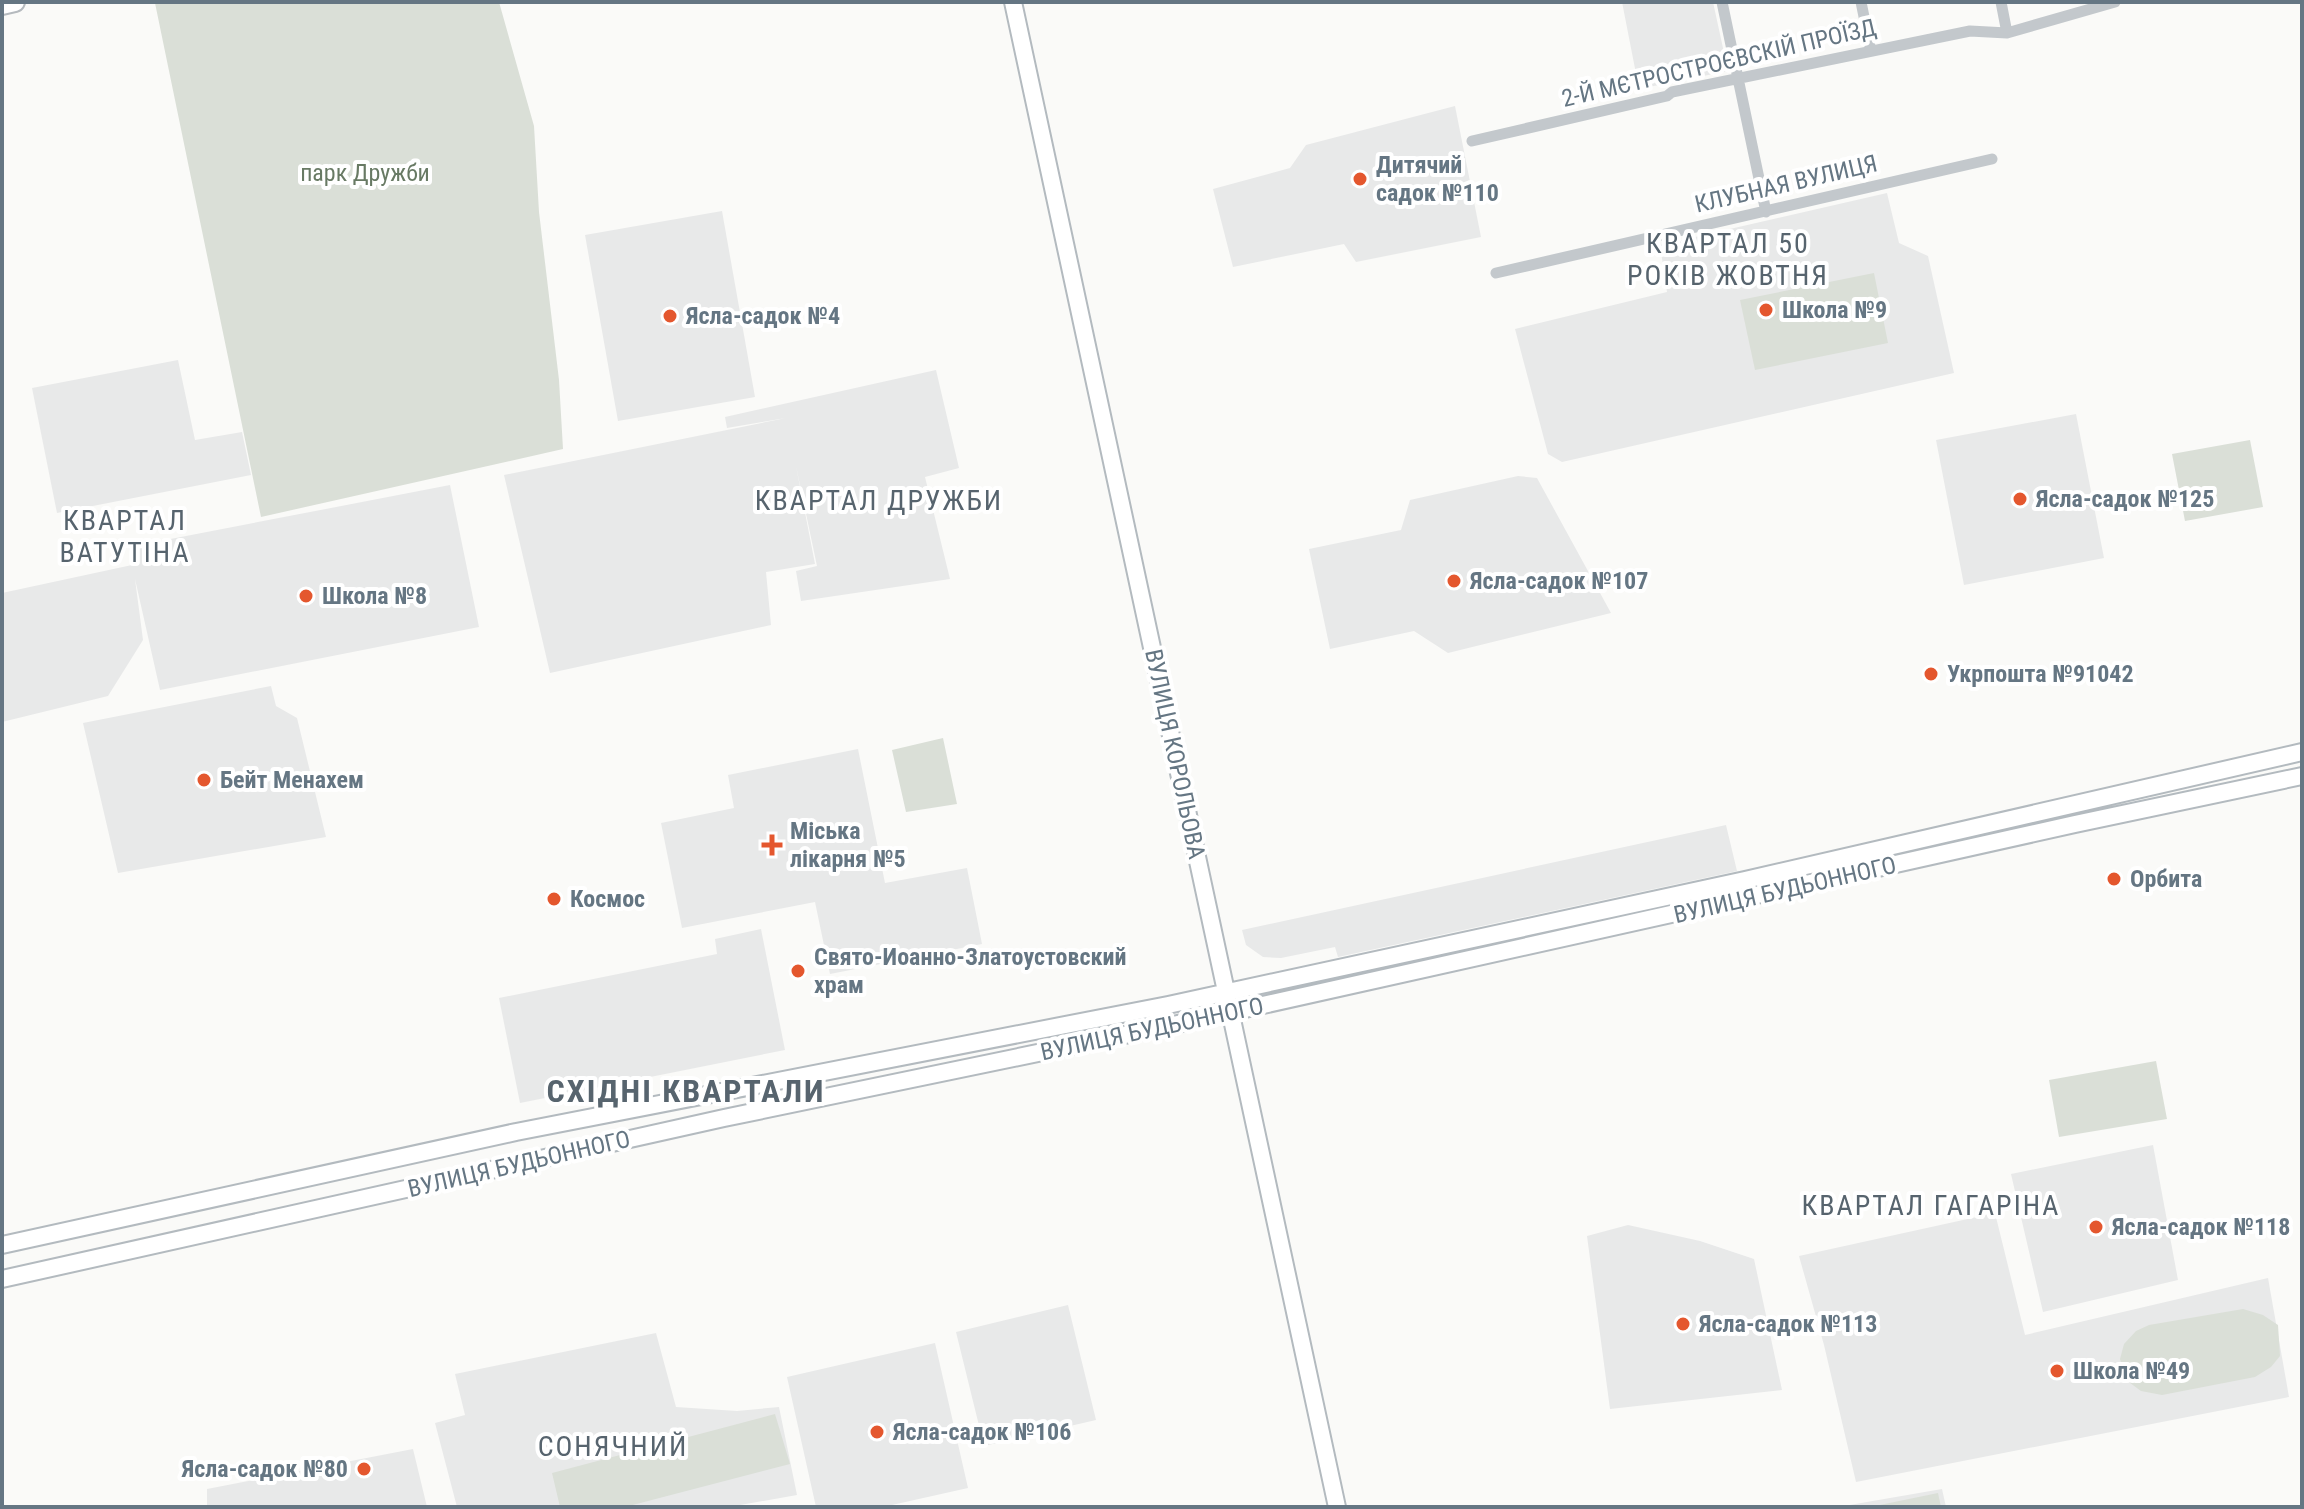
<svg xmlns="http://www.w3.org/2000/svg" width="2304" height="1509" font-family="'Roboto Condensed',sans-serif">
<rect width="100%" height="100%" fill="#fafaf8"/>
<path fill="#e8e9e9" d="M1622,2H1713L1728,71L1639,89Z
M1455,106L1481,237L1356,262L1344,244L1233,267L1213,189L1290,168L1306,145Z
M1887,193L1899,243L1928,256L1954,373L1562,462L1548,454L1515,329L1667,292L1660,245Z
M722,211L755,397L618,421L585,235Z
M178,360L195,440L242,432L251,475L57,513L32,388Z
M936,370L959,468L925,477L950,579L801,601L796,571L817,566L796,466L815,564L766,572L771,625L550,673L504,475L786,418L727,428L725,417Z
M2076,414L2104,558L1964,585L1936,440Z
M1518,476L1537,478L1611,613L1448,653L1414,631L1330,649L1309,549L1401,530L1410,500Z
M450,485L479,627L160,690L135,579L143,640L108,696L2,722V593L132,565L129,547Z
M271,686L276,706L297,718L326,837L118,873L83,723Z
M858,749L885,883L967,868L982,944L830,974L815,902L682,928L661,823L734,808L728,775Z
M1726,825L1737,871L1338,957L1335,947L1281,958L1263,957L1246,945L1242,930Z
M761,929L785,1050L520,1103L499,998L717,954L715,939Z
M2153,1145L2178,1280L2043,1312L2011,1174Z
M1995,1213L2025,1335L2268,1278L2289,1397L1856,1482L1824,1345L1799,1256Z
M1628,1225L1700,1241L1754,1259L1782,1390L1610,1409L1587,1236Z
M1068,1305L1096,1420L984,1446L956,1332Z
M656,1333L676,1407L737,1411L779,1407L797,1495L729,1507H457L435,1423L465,1415L455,1374Z
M935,1343L968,1488L883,1507H816L787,1377Z
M413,1449L427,1507H207V1489Z
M1942,1489L1946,1507H1838Z"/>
<path fill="#dadfd7" d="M161,2H499L534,126L539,212L559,380L563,449L261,517L155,3Z
M1874,273L1888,343L1755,370L1740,300Z
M2250,440L2263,507L2185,521L2172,454Z
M943,738L957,804L906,812L892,750Z
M2156,1061L2167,1119L2059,1137L2049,1080Z
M2243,1309L2263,1315L2278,1325L2280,1356L2271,1367L2255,1377L2162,1395L2141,1391L2126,1380L2120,1359L2124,1344L2136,1331L2149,1325Z
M775,1414L790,1464L625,1507H560L552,1473Z
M1938,1493L1941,1507H1870Z"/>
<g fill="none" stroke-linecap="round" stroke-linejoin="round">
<g stroke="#b3babf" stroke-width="20">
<path id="secondary" d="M1013,2L1337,1507
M2,1245L516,1132L1168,1005L1745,880L2302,752
M2,1279L724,1118L1173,1025L2075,824L2302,776"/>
</g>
<g stroke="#b5babe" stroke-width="22">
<path id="primary" d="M2,5L15,2"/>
</g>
<path stroke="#c3c8cc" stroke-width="11" d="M1722,2L1766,212
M1861,2L1871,51
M2001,2L2007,33
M1472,141L1667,96L1672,92L1970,31L2007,33L2115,2
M1496,273L1992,159"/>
<use href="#secondary" stroke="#fff" stroke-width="16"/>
<use href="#primary" stroke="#fff" stroke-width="18"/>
</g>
<g fill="#e4572e" stroke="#fff" stroke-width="3">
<circle cx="1360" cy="179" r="8"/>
<circle cx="1766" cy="310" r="8"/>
<circle cx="670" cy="316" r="8"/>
<circle cx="2020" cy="499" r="8"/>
<circle cx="1454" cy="581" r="8"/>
<circle cx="306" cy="596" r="8"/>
<circle cx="1931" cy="674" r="8"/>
<circle cx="204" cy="780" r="8"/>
<path d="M768 833h8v8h8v8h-8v8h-8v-8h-8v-8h8z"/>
<circle cx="2114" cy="879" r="8"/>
<circle cx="554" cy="899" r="8"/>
<circle cx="798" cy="971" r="8"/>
<circle cx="2096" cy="1227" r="8"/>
<circle cx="1683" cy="1324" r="8"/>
<circle cx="2057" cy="1371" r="8"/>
<circle cx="877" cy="1432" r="8"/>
<circle cx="364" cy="1469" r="8"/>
</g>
<g text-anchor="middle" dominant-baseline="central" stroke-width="8" stroke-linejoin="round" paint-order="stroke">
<g font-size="24" fill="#657683" stroke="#fff">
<text transform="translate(1719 63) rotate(-13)">2-Й МЄТРОСТРОЄВСКІЙ ПРОЇЗД</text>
<text transform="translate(1786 184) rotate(-13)">КЛУБНАЯ ВУЛИЦЯ</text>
<text transform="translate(1175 754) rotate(78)">ВУЛИЦЯ КОРОЛЬОВА</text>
<text transform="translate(1785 890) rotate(-13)">ВУЛИЦЯ БУДЬОННОГО</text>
<text transform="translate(1152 1029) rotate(-12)">ВУЛИЦЯ БУДЬОННОГО</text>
<text transform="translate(519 1164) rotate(-13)">ВУЛИЦЯ БУДЬОННОГО</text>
</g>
<g font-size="24" font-weight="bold" fill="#657683" stroke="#fff" text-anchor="start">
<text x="1376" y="165">Дитячий<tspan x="1376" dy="28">садок №110</tspan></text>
<text x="1782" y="310">Школа №9</text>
<text x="686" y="316">Ясла-садок №4</text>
<text x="2036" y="499">Ясла-садок №125</text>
<text x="1470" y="581">Ясла-садок №107</text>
<text x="322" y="596">Школа №8</text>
<text x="1947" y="674">Укрпошта №91042</text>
<text x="220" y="780">Бейт Менахем</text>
<text x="790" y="831">Міська<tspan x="790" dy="28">лікарня №5</tspan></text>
<text x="2130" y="879">Орбита</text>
<text x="570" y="899">Космос</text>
<text x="814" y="957">Свято-Иоанно-Златоустовский<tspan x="814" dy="28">храм</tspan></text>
<text x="2112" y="1227">Ясла-садок №118</text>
<text x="1699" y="1324">Ясла-садок №113</text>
<text x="2073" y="1371">Школа №49</text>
<text x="893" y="1432">Ясла-садок №106</text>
<text x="348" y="1469" text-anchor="end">Ясла-садок №80</text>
</g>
<g font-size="24" fill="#687a64" stroke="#fff">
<text x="365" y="173">парк Дружби</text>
</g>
<g font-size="28" letter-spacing="2" fill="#57646e" stroke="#fff">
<text x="1728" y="243">КВАРТАЛ 50<tspan x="1728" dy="32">РОКІВ ЖОВТНЯ</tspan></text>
<text x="879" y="500">КВАРТАЛ ДРУЖБИ</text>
<text x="125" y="520">КВАРТАЛ<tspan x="125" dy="32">ВАТУТІНА</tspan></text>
<text x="1931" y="1205">КВАРТАЛ ГАГАРІНА</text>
<text x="613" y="1446">СОНЯЧНИЙ</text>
</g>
<g font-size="32" font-weight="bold" letter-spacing="2" fill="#57646e" stroke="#fff">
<text x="686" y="1091">СХІДНІ КВАРТАЛИ</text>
</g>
</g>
<rect width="2304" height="1509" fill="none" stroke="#657683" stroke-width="8"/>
</svg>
